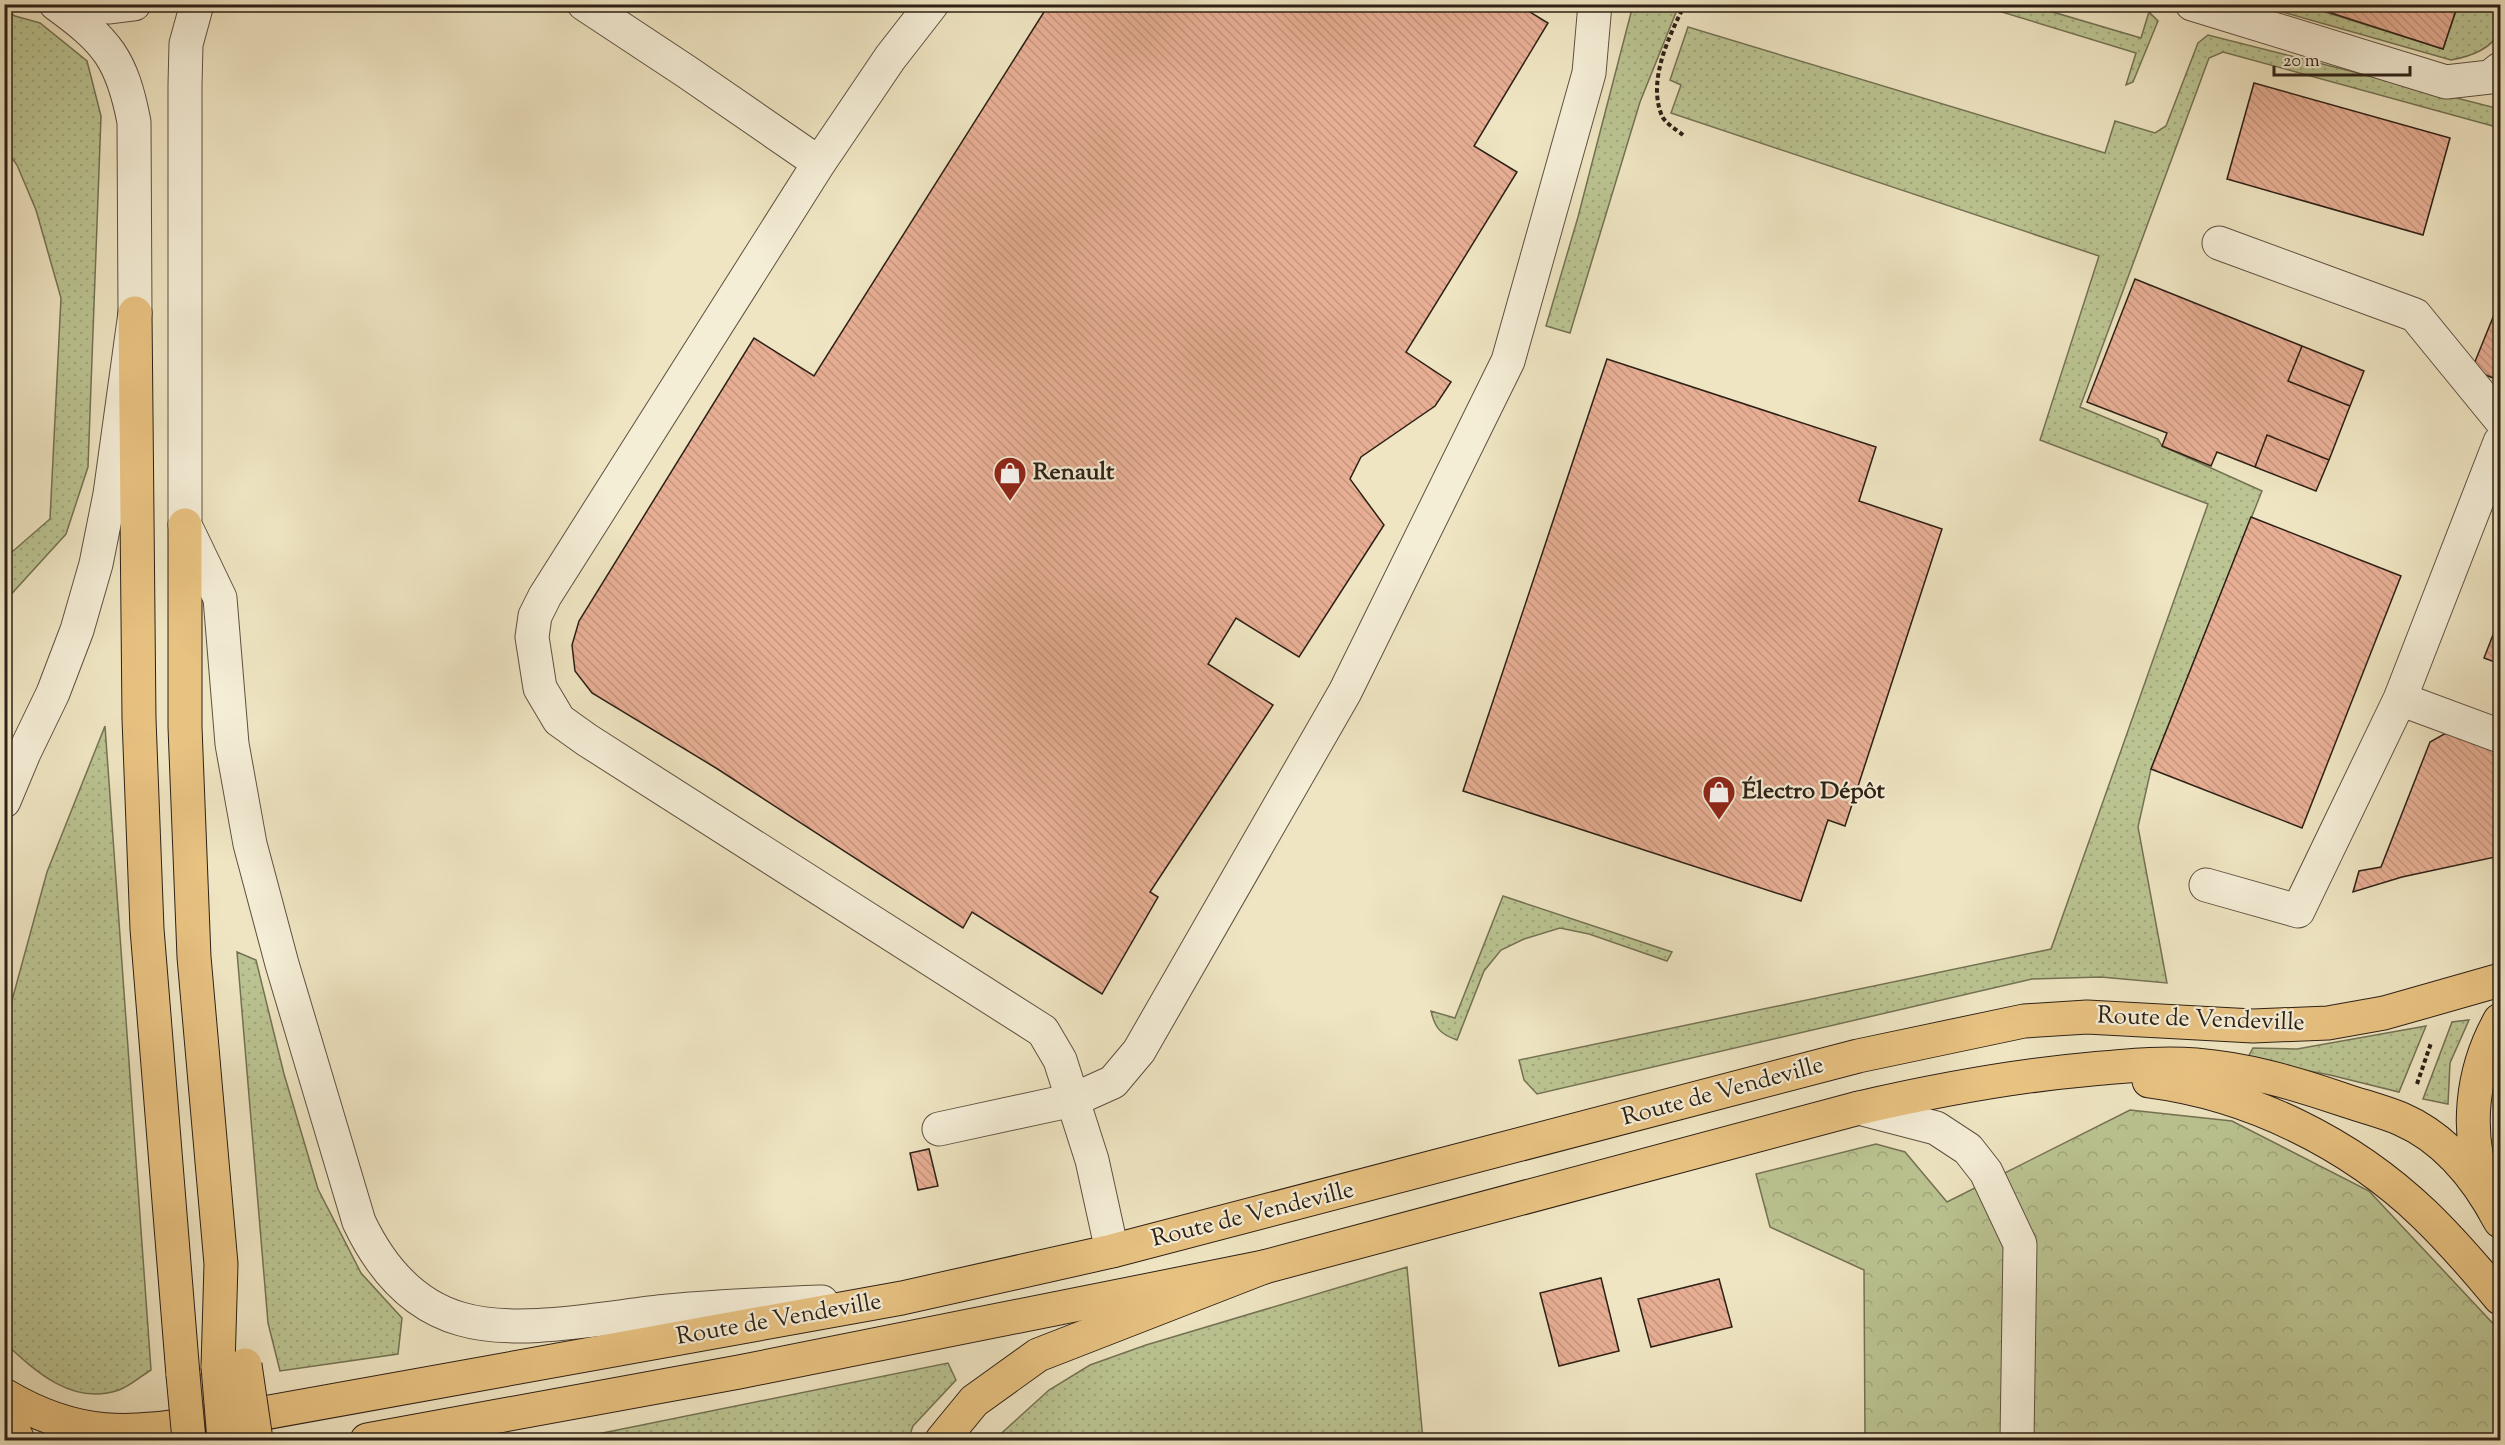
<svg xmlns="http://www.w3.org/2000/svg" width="2505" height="1445" font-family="'Sorts Mill Goudy',serif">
<defs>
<pattern id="grass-dots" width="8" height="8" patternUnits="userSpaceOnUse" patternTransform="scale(1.5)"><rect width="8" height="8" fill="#bbc492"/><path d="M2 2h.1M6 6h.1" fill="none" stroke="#a1a87d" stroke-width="1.8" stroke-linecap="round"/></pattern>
<pattern id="forest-crowns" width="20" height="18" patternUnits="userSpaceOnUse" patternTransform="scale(1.5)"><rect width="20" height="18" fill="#bbc492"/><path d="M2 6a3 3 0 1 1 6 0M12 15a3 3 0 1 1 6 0" fill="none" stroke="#a1a87d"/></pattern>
<pattern id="building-back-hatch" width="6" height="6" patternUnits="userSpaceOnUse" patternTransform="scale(1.5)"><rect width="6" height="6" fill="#e7ae94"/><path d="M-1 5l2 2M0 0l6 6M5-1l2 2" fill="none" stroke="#c6957f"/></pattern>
</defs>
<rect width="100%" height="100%" fill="#efe5c2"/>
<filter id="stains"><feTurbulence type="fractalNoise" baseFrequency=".00333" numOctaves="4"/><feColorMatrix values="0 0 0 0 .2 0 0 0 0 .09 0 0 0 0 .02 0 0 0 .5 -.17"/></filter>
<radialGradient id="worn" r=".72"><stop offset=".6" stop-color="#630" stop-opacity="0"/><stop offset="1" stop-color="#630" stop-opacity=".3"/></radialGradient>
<path fill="url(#grass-dots)" stroke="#747254" stroke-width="1.5" d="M1633,5H1679L1640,102L1570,333L1546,326L1578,217Z
M1979,5H2029L2141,38L2149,12L2158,21L2133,82L2126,85L2136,53Z
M2275,5H2303L2443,49L2458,5H2500C2500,12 2502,22 2500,28C2495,49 2468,57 2451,60L2279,11Z
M5,9L15,16L40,23L87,61L101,116L88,467L66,534L5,601V558L50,519L61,298L36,210L17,165L5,148Z
M1688,27L2105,153L2115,121L2155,133L2166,126L2198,43L2208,35L2500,109V128L2223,52L2209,58L2080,407L2158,439L2162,446L2262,491L2151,769L2138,827L2167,983L2101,977L2032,979L1537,1094L1524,1080L1519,1060L2051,949L2208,504L2040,440L2099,256L1671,113L1681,85L1670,80Z
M105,726L151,1370C141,1376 130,1386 119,1390C73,1406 36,1372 5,1343V1026L47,872Z
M1503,896L1672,952L1667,961L1589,934L1560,928L1524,939L1501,950L1484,971L1457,1040C1440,1034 1435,1028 1431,1011L1455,1018Z
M237,952L256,960L284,1074L318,1189L361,1273L402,1318L398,1354L280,1371L268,1323Z
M2469,1020L2450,1063L2448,1104L2423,1099L2452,1022Z
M2426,1026L2399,1092L2330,1075L2247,1059L2253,1048L2297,1049Z
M1407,1267L1423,1440H994L1049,1390L1090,1365L1146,1345Z
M948,1363L956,1380L913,1426L908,1440H568Z"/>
<path fill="url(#forest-crowns)" stroke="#747254" stroke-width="1.5" d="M2130,1110L2232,1121L2369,1191L2500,1331V1440H1865L1864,1270L1770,1227L1756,1174L1876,1144L1905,1152L1947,1202Z"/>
<path fill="url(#building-back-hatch)" stroke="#2d2016" stroke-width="1.5" d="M1049,4H1517L1548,23L1474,146L1517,172L1406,352L1451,382L1435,406L1361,457L1350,479L1384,525L1299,657L1236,618L1208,664L1273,705L1150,892L1158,897L1102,994L972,912L963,928L716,768L592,693L575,671L572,645L579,621L754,338L814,376Z
M2303,4H2458L2443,49Z
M2254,83L2450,138L2423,235L2227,179Z
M2135,279L2302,346L2288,381L2350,406L2329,460L2267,435L2255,467L2217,452L2211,466L2162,446L2167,433L2087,402Z
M2500,300V381L2472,369Z
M2302,346L2364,371L2350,406L2288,381Z
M1607,359L1876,447L1859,501L1942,529L1845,826L1828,820L1801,901L1463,791Z
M2267,435L2329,460L2316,491L2255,467Z
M2251,517L2401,576L2302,828L2151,769Z
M2500,617V664L2484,658Z
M2453,729L2500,748V856L2402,877L2353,892L2359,871L2381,867L2430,742Z
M929,1149L938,1186L918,1190L910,1153Z
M1601,1278L1619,1351L1559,1366L1540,1293Z
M1719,1279L1732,1327L1651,1347L1638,1299Z"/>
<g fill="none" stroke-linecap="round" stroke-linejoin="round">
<g stroke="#5e5141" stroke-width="35">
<path id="minor" d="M81,4L110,7L134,4
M197,4L186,44L185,85V525L220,598L232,744L250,844L282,964L359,1222C380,1266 411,1305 461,1319C518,1336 607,1317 668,1311C719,1306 771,1304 822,1302
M584,4L687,72L819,163L545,596L535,616L532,637L540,688L559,720L587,740L1043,1031L1060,1060L1092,1160L1112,1251
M2192,4L2446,82L2490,77L2500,69
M819,163L890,58L932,4
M2219,243L2415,315L2500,419
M2500,442L2400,699L2500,736
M4,801L24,753L53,693L77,630L96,564L110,494L135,313L134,122C122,59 107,41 56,4
M2206,885L2298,911L2400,699
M1859,1108L1936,1128L1968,1149L1986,1172L2020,1244L2017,1440
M939,1129L1073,1100L1113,1082L1139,1051L1345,692L1508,361L1589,73L1595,4"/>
</g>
<g stroke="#2d2016" stroke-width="35">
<path id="major" d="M2149,1081C2250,1094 2350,1143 2424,1214C2451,1240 2476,1269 2500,1298
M2485,1188C2465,1133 2471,1071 2500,1020
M4,1395C88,1445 140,1431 231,1419L902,1298L1112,1251L1858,1056L2024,1021L2087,1017L2253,1026L2328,1023L2384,1013L2500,980
M4,1412L18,1440
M367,1440L739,1372L1264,1267L1859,1108C1937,1090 2012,1076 2092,1069C2126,1066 2162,1062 2196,1065C2246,1069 2294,1083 2341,1099C2361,1106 2382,1111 2401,1119C2447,1139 2478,1179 2500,1221"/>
</g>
<g stroke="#2d2016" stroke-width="35">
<path id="highway" d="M135,313L139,719L147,929L183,1375
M185,525V727L194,957L221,1264L218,1367
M942,1440L974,1401L1038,1355L1264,1267"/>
</g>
<path stroke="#2d2016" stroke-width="4" stroke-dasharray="4.5 3" stroke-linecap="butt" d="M1683,135C1677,130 1665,123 1662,116C1647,81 1669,36 1685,4
M2417,1084L2431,1043"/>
<use href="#minor" stroke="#f5eed7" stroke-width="33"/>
<use href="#major" stroke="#e8c281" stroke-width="33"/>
<use href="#highway" stroke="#e8c281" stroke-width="33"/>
<g stroke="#2d2016" stroke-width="35" stroke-linecap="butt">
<path id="highway-bridge" d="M245,1365L256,1440
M218,1367L224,1440
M183,1375L189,1440"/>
</g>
<use href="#highway-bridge" stroke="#e8c281" stroke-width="33"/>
</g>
<defs>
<g id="shop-pin" transform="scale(1.725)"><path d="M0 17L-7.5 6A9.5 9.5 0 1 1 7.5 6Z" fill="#8f2418" stroke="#f5eed7"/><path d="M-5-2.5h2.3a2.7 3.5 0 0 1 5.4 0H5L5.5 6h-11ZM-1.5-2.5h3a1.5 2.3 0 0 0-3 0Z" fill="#fff"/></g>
</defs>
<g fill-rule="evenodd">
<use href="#shop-pin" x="1010" y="473"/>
<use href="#shop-pin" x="1719" y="792"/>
</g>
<g text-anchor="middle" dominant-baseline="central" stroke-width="4.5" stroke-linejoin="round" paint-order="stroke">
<g font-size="24" font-weight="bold" fill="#2d2016" stroke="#f5eed7" text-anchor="start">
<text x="1033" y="473">Renault</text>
<text x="1742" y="792">Électro Dépôt</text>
</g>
<g font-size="24" fill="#2d2016" stroke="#f5eed7">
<text transform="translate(2201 1020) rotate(2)">Route de Vendeville</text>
<text transform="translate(1723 1092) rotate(-15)">Route de Vendeville</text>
<text transform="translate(1253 1215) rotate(-14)">Route de Vendeville</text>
<text transform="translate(779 1320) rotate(-10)">Route de Vendeville</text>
</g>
</g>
<rect width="2505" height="1445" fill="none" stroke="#efe5c2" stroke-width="24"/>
<rect x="6" y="6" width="2493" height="1433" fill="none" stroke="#2d2016" stroke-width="3"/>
<rect x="12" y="12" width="2481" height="1421" fill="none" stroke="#2d2016" stroke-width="1.5"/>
<path d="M2274 66v9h136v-9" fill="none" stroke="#2d2016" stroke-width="3"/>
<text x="2283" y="66" font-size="18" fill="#2d2016" stroke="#f5eed7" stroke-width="4.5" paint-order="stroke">20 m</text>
<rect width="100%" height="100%" filter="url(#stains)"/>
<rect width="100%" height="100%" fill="url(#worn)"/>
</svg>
